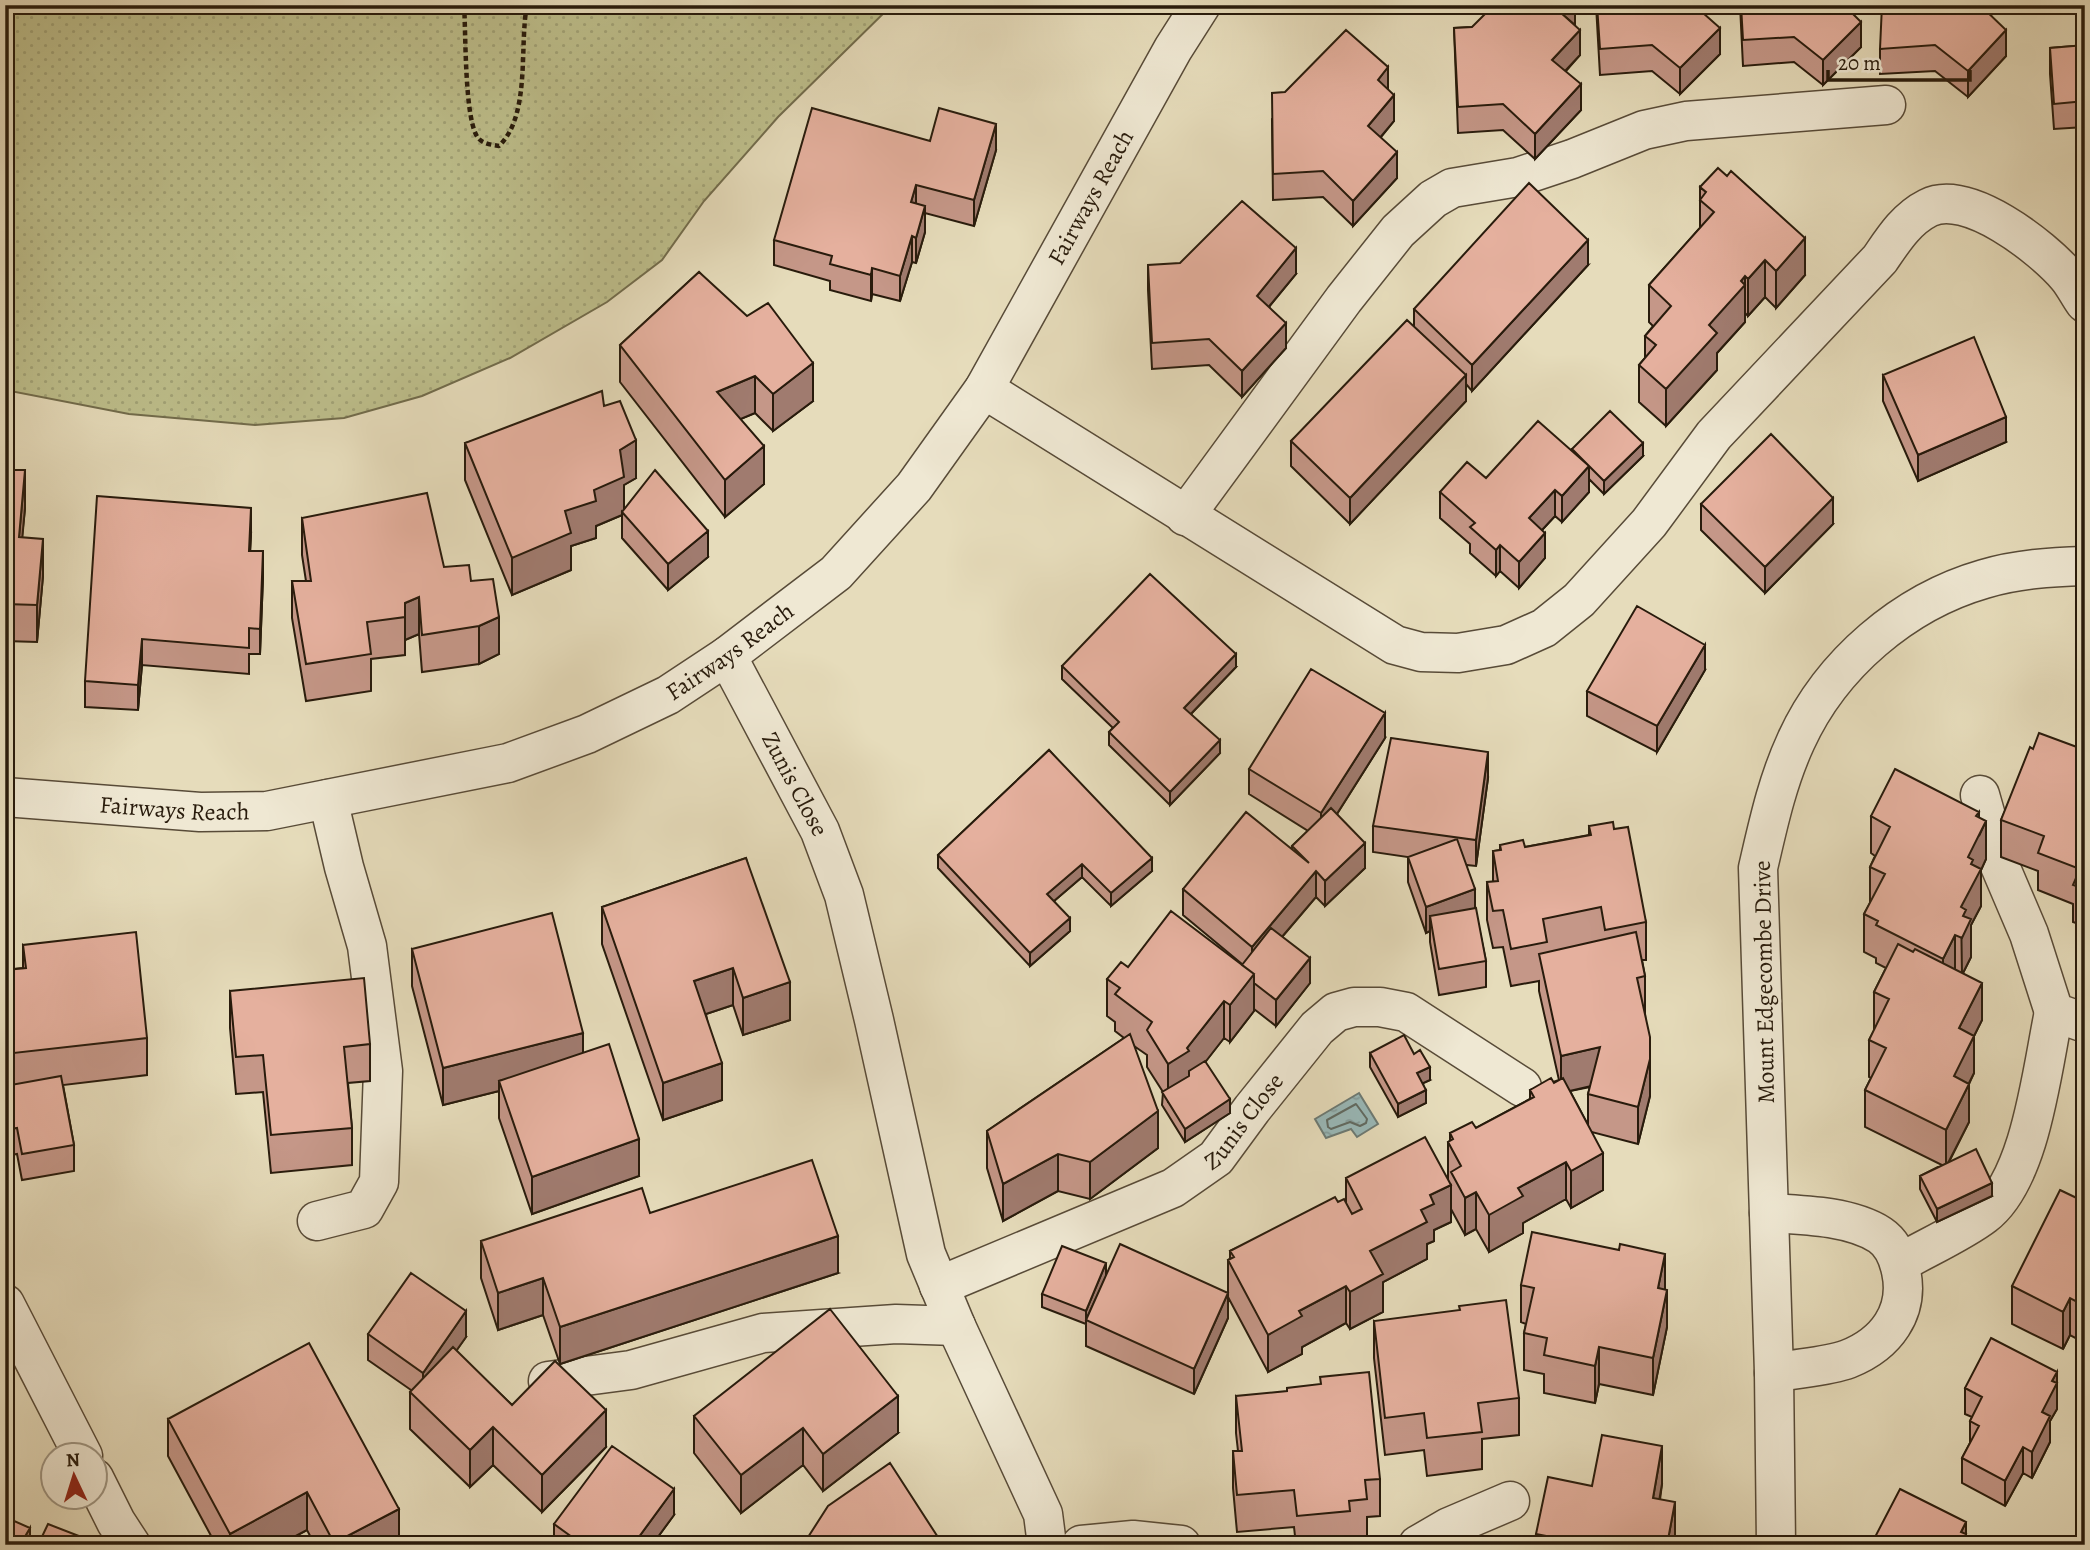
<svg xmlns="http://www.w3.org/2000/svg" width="2090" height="1550" font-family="Alegreya,serif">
<defs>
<pattern id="grass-dots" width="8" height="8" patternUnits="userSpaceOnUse" patternTransform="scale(1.75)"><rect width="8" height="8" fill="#bdbe8b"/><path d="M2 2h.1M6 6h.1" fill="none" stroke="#a2a377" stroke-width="1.8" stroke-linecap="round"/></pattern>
<pattern id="water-ripples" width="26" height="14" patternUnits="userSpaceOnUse" patternTransform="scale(1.75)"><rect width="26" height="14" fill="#99b9b9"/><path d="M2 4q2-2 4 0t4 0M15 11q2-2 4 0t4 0" fill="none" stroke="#849e9e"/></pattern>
</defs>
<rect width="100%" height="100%" fill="#e6dcbb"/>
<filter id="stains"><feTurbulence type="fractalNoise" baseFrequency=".00286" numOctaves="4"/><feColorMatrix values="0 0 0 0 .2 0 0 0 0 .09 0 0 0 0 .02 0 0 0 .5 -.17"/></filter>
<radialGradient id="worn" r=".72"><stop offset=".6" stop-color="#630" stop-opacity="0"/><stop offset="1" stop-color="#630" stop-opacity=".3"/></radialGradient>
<path fill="url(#grass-dots)" stroke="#726c4c" stroke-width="2" d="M5,5H892L778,117L704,201L662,260L607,302L510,358L422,396L344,418L255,425L129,414L5,390Z"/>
<path fill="url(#water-ripples)" stroke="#6c7a74" stroke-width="2" d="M1359,1093L1378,1124L1357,1137L1351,1129L1326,1138L1315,1119Z"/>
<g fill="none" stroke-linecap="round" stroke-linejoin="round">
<path stroke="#606a62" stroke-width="2" d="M1356,1104L1367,1119L1366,1123L1360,1126L1350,1122L1331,1129L1328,1127L1327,1120Z"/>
<g stroke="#584b38" stroke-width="41">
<g id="minor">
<path d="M984,389L1395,645L1421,652L1458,653L1506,645L1544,628L1579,600L1649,523L1714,435L1880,259C1893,240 1906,219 1928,208C1967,188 2042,247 2067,276C2074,284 2079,295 2085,303"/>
<path d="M1185,516L1344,299L1398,231L1433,199L1452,188L1518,177L1572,159L1644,130L1686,121L1886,105"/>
<path id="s1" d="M727,656L820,831L844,895L874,1020L926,1254L956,1326L1043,1514L1047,1545"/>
<path d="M1980,795L2000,866L2029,934L2054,1012L2085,1023"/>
<path id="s2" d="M5,797L200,812L267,811L508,763L587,734L668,695L727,656L836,573L914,487L984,389L1173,49L1201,5"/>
<path d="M1769,1213C1804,1215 1850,1216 1880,1235C1892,1243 1898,1257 1901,1271C1910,1312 1886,1344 1848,1359C1827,1367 1796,1368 1774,1373"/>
<path d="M317,1221L364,1209L379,1182L383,1071L367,946L344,867L328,799"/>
<path d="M1900,1263C1924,1249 1962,1232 1984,1215C2031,1179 2042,1069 2054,1012"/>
<path id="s3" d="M939,1286L1173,1188L1216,1158L1252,1109L1317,1028L1336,1012L1354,1007H1380L1406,1012L1522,1087"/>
<path d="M5,1304L83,1456"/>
<path d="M548,1381L631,1370L763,1333L896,1324L956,1326"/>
<path d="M94,1478L116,1522L131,1545"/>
<path d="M1081,1545L1133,1540L1181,1545"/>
<path d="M1418,1545L1449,1527L1510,1501"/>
<path d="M1776,1545L1774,1373L1758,868C1768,825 1777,782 1796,741C1831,664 1904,602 1984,579C2017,569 2051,567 2085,566"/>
</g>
</g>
<path stroke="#281b0c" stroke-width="4.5" stroke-dasharray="5 3.5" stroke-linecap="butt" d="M464,5C466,30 464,124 479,139C484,144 493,145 499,146C531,115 519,46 527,5"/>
<use href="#minor" stroke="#efe8d3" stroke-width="38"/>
</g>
<path fill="#c59788" stroke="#281b0c" stroke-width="2" fill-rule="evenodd" d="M1575,5V25L1580,55L1566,71L1581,110L1535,159L1503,130L1458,133L1454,28L1472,27Z
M1596,5H1713L1704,14L1720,54L1680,94L1652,71L1600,75Z
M1740,5H1848L1846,7L1861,47L1823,85L1794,62L1743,66Z
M1991,15L2006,56L1968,97L1935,71L1880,74V49Z
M2085,45V127L2054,129L2050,74V48Z
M1388,90L1394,121L1381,137L1397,178L1353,226L1323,197L1273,200L1272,119Z
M930,141L996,150L974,226L925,213V232L916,263L912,262L900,301L872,294L871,301L830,290V281L774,265V240Z
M1700,187L1805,275L1776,308L1765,297L1748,316L1745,313V322L1717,353V370L1666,426L1639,402V365L1645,358V336L1653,326L1649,322V285L1700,228Z
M1148,265L1296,274L1269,307L1286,348L1242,397L1209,365L1152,369L1148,290Z
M1588,265L1472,391L1466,384V401L1350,524L1291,466V441L1414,327V309Z
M699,272L813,401L773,431L755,413L740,419L764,484L725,517L620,382V345Z
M1883,375L2006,442L1918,481L1883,401Z
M604,406L636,478L624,485V509L708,557L668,590L622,538V515L596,526V538L571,546V570L512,595L465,480V443Z
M1572,449L1643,456L1604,494L1589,479V492L1562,522L1555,516L1542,530L1545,558L1519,588L1500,571L1496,576L1470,553V544L1440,518V492L1572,451Z
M5,470L25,508L22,537L43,576L37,642L5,641Z
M1701,504L1833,524L1765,593L1701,530Z
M302,518L444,567L471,581L499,654L479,664L422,672L419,634L405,640V655L371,659V691L306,701L292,618V581H306L302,555Z
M251,534L250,551L263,577L260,654H249V674L142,665L138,710L85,707V681Z
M1062,666L1236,667L1191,714L1220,753L1170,805L1109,745V732L1113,728L1062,679Z
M1705,670L1657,752L1587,716V691Z
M1385,738L1337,814L1365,868L1325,906L1316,897L1282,937L1310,983L1276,1026L1254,1009V1011L1230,1042L1224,1038L1205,1062L1230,1113L1185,1142L1162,1105L1163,1092L1147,1067V1055L1134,1046L1158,1148L1090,1199L1058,1191L1003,1221L987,1168V1131L1124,1038L1115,1031V1022L1107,1016V979L1128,967L1242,964L1183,915V889L1292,850V846L1308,831L1249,794V769Z
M2033,749L2085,750V926L2073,922V904L2038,890V871L2001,857V820Z
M1049,750L1152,871L1111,906L1082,877L1054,901L1070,931L1030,966L938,868V855Z
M1488,778L1476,866L1466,865L1486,961V987L1439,995L1430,942V931L1426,933L1408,882V857L1373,852V826Z
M1871,816L1979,818L1986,859L1981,870V906L1971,925V957L1963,973L1982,1020L1974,1036V1073L1969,1084V1122L1949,1162L1992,1196L1937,1222L1920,1189V1176L1942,1165L1865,1127V1090L1871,1078L1869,1077V1040L1875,1029H1874V992L1886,968L1876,963V958L1864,952V914L1870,903V867L1875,856L1871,853Z
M1589,826L1614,829L1646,922V960H1642L1645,976V1013L1650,1096L1638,1144L1592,1132L1603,1190L1571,1208L1566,1199L1523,1223V1233L1489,1252L1476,1229L1465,1235L1451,1209V1222L1434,1230V1241L1427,1244V1259L1383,1282V1312L1350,1329L1346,1323L1302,1347V1354L1268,1372L1228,1297V1318L1194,1394L1086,1346V1324L1042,1307V1294L1106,1277L1228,1293V1260L1230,1259V1251L1338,1202H1346V1178L1448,1179V1142L1450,1141V1133L1476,1128L1530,1099V1090L1559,1080L1539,991V981L1511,986L1503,947L1493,948L1487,920V882H1493V851L1500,850V845L1525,847L1589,835ZM1590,1087L1588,1094V1125L1570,1091Z
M746,858L790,1020L743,1035L733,1005L706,1014L722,1100L663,1120L602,944V907Z
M23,945L147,1038V1075L63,1085L74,1145V1171L22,1180L17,1154L5,1156V970L23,968Z
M412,949L583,1053L639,1176L532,1214L499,1118V1091L443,1105L412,986Z
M230,991L370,1044V1081L348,1083L352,1128V1165L271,1173L263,1092L236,1094L230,1028Z
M1370,1053L1430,1080L1423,1083L1426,1103L1398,1117L1370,1067Z
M2085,1202V1343L2070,1335L2063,1349L2012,1324V1286Z
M650,1213L838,1273L560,1364L543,1315L498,1330L481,1278V1241Z
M1521,1285L1665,1290L1667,1327L1653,1395L1599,1384L1595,1403L1544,1393V1374L1524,1370V1333L1526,1324L1521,1322Z
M1374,1321L1519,1398V1435L1482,1439V1469L1427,1476L1424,1450L1385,1455L1374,1358Z
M368,1334L466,1337L456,1351L512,1405L606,1447L542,1512L493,1465L470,1487L410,1429V1392L411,1390L368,1360Z
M2057,1372V1409L2050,1421V1442L2032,1478L2023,1473L2005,1506L1962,1483V1458L1970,1443V1421L1972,1417L1965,1414V1388Z
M1236,1396L1380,1479V1516L1367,1517V1536L1350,1538V1545H1296L1294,1527L1237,1532L1233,1488V1451H1238L1236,1433Z
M694,1416L898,1433L823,1491L803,1465L741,1513L694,1453Z
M168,1419L399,1509V1545H315L307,1530L279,1545H216L168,1456Z
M2085,1447V1477L2083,1476V1451Z
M1662,1484L1660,1500L1675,1540L1674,1545H1536V1534L1592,1486Z
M2085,1511V1545H2080V1520Z
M674,1515L652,1545H554V1524Z
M1874,1539L1966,1545H1874Z"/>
<path fill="#a07b6f" stroke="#281b0c" stroke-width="2" d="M1569,5H1575V25L1561,13Z
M1691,5H1713L1691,28Z
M1978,5H2000L1978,29Z
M1861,22V47L1823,85V60Z
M1720,28V54L1680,94V68Z
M1580,30V55L1552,85V60Z
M2006,30V56L1968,97V71Z
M1388,67V93L1378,80Z
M1581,84V110L1535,159V134Z
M1394,95V121L1368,152V126Z
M996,124V150L974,226V200Z
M1397,152V178L1353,226V201Z
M916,185V210L911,202Z
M925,206V232L916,263V238Z
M912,236V262L900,301V276Z
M1805,238V275L1776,308V271Z
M1588,240V265L1472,391V365Z
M1296,248V274L1257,321V296Z
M1765,260V297L1748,316V279Z
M872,268V294L871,301V275Z
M1745,276V322L1717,353V370L1666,426V389L1709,325Z
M1286,323V348L1242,397V371Z
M813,363V401L773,431V394Z
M1466,375V401L1350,524V498Z
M755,376V413L717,429V392Z
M2006,417V442L1918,481V455Z
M636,440V478L624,485V514L622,512V515L596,526V538L571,546V570L512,595V558L565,511L594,490L620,450Z
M1643,443V456L1604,494V481Z
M764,446V484L725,517V480Z
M1589,466V492L1562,522V496Z
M25,470V508L19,574V537Z
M1555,490V516L1529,544V518Z
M1833,498V524L1765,593V567Z
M251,508V534L249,576V551Z
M708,531V557L668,590V564Z
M1545,533V558L1519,588V562Z
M43,539V576L37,642V605Z
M1500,545V571L1496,576V550Z
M263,551V577L260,654V629Z
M419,597V634L405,640V603Z
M499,617V654L479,664V626Z
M142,639V665L138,710V685Z
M1705,645V670L1657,752V726Z
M1236,654V667L1184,721V708Z
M1385,713V738L1321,839V813Z
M1220,740V753L1170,805V792Z
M1488,752V778L1476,866V840Z
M1979,812V836L1986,821V859L1981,870V906L1971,925V957L1962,975L1961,907L1968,857L1976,816Z
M1365,843V868L1325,906V881Z
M1152,858V871L1111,906V893Z
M1082,864V877L1047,907V894Z
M1316,871V897L1252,972V947Z
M1475,889V915L1430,916V931L1426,933V907Z
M1070,918V931L1030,966V953Z
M1955,935V972L1943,996V959Z
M1310,958V983L1276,1026V1000Z
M733,968V1005L694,1018V981Z
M1254,974V1011L1230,1042V1005Z
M790,982V1020L743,1035V998Z
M1982,983V1020L1967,1050L1974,1036V1073L1954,1113V1076L1959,1028Z
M1224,1001V1038L1189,1083L1168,1101V1064L1187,1048Z
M583,1033V1070L499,1081V1091L443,1105V1068Z
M1600,1047V1084L1561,1093V1056Z
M1650,1059V1096L1638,1144V1107Z
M722,1063V1100L663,1120V1083Z
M1430,1067V1080L1417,1086V1073Z
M1969,1084V1122L1946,1167V1130Z
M1426,1090V1103L1398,1117V1104Z
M1230,1099V1113L1185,1142V1129Z
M1158,1111V1148L1090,1199V1162Z
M639,1139V1176L532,1214V1177Z
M1603,1153V1190L1571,1208V1171Z
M1058,1154V1191L1003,1221V1184Z
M1566,1162V1199L1523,1223V1233L1489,1252V1215L1518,1188Z
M1992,1183V1196L1937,1222V1209Z
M1451,1185V1222L1434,1230V1241L1427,1244V1259L1383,1282V1312L1350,1329V1292L1370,1251L1421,1210L1430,1195Z
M1476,1192V1229L1465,1235V1198Z
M838,1236V1273L560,1364V1327Z
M1665,1254V1291L1658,1288Z
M1106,1263V1277L1086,1320V1324V1311Z
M543,1278V1315L498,1330V1293Z
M1346,1286V1323L1302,1347V1354L1268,1372V1335L1299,1311Z
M1667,1290V1327L1653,1395V1358Z
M1228,1293V1318L1194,1394V1369Z
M2070,1298V1335L2063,1349V1312Z
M466,1311V1337L423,1398V1373Z
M1599,1347V1384L1595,1403V1366Z
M2057,1372V1409L2050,1421V1442L2032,1478V1452L2042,1412L2052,1381Z
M898,1396V1433L823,1491V1454Z
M606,1410V1447L542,1512V1475Z
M493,1427V1465L470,1487V1450Z
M803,1428V1465L741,1513V1475Z
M1662,1446V1484L1653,1536V1498Z
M2023,1447V1473L2005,1506V1481Z
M674,1489V1515L652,1545H633Z
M307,1492V1530L279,1545H230V1534Z
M1675,1502V1540L1674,1545H1667Z
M399,1509V1545H334V1543Z
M1966,1522V1545H1960L1961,1532Z
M30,1528V1545H20Z"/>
<path fill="#e5b09e" stroke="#281b0c" stroke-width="2" d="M1494,5H1569L1561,13L1580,30L1552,60L1581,84L1535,134L1503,104L1458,107L1454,28L1472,27Z
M1597,5H1694L1720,28L1680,68L1652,45L1600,49Z
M1741,5H1844L1861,22L1823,60L1794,37L1743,40Z
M1882,5H1980L2006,30L1968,71L1935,45L1880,49Z
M1346,30L1388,67L1378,80L1394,95L1368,126L1397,152L1353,201L1323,171L1273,174L1272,93L1285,92Z
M2085,45V101L2054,104L2050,48Z
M812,108L930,141L939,108L996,124L974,200L916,185L911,202L925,206L916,238L912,236L900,276L872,268L871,275L830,264L832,256L774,240Z
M1718,168L1727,176L1731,171L1805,238L1776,271L1765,260L1748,279L1745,276L1741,281L1745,285L1709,325L1717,333L1666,389L1639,365L1656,345L1645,336L1671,306L1649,285L1714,212L1700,200L1706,192L1700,187Z
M1529,183L1588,240L1472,365L1414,309Z
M1242,201L1296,248L1257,296L1286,323L1242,371L1209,339L1152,343L1148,265L1180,263Z
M699,272L747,316L768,303L813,363L773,394L755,376L717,392L764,446L725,480L620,345Z
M1407,320L1466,375L1350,498L1291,441Z
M1974,337L2006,417L1918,455L1883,375Z
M602,391L604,406L620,401L636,440L620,450L624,477L594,490L596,501L565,511L571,533L512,558L465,443Z
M1610,411L1643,443L1604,481L1572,449Z
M1538,421L1589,466L1562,496L1555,490L1529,518L1545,533L1519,562L1500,545L1496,550L1470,527L1475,523L1440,492L1467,462L1486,478Z
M1771,434L1833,498L1765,567L1701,504Z
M5,470H25L19,537L43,539L37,605L5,604Z
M655,470L708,531L668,564L622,512Z
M427,493L444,567L469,565L471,581L493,579L499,617L479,626L422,635L419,597L405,603V617L367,622L371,654L306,664L292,581H311L302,518Z
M97,496L251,508L249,551H263L260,629L249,628V648L142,639L138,685L85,681Z
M1150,574L1236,654L1184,708L1220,740L1170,792L1109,732L1119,722L1062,666Z
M1637,606L1705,645L1657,726L1587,691Z
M1311,669L1385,713L1321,813L1249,769Z
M2039,733L2085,750V764L2082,771H2085V889L2073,885L2080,869L2038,853L2044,836L2001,820L2030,747L2033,749Z
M1391,738L1488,752L1476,840L1373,826Z
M1049,750L1152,858L1111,893L1082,864L1047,894L1070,918L1030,953L938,855Z
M1895,769L1979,812L1976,816L1986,821L1968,857L1973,860L1971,864L1981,869L1961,907L1966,910L1963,916L1971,919L1962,938L1955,935L1943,959L1876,925L1878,921L1864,914L1885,874L1870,867L1890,827L1871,816Z
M1331,808L1365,843L1325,881L1316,871L1252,947L1183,889L1246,812L1309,863L1292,846Z
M1613,822L1614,829L1628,827L1646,922L1605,930L1601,907L1543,919L1547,942L1511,949L1503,910L1493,911L1487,882L1498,881L1493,851L1501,850L1500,845L1523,840L1525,847L1591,835L1589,826Z
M1457,839L1475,889L1426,907L1408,857Z
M746,858L790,982L743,998L733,968L694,981L722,1063L663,1083L602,907Z
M1476,908L1486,961L1439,969L1430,916Z
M1171,911L1254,974L1230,1005L1224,1001L1187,1048L1189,1051L1168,1064L1147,1030L1152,1022L1115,994L1120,988L1107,979L1121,962L1128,967Z
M552,913L583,1033L443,1068L412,949Z
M1271,928L1310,958L1276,1000L1254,983V974L1242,965Z
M136,932L147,1038L5,1054V970L26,968L23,945Z
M1636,932L1645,976L1637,978L1650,1037V1059L1638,1107L1588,1094L1600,1047L1561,1056L1539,954Z
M1898,944L1913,952L1915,949L1982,983L1959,1028L1974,1036L1954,1076L1969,1084L1946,1130L1865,1090L1886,1048L1869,1040L1889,999L1874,992Z
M364,978L370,1044L344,1047L352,1128L271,1135L263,1055L236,1057L230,991Z
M1130,1034L1158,1111L1090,1162L1058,1154L1003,1184L987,1131Z
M1404,1035L1414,1054L1420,1050L1430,1067L1417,1073L1426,1090L1398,1104L1370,1053Z
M609,1044L639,1139L532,1177L499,1081Z
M1205,1061L1230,1099L1185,1129L1162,1092L1189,1076V1071Z
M61,1076L74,1145L22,1154L17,1128L5,1130V1086Z
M1551,1078L1554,1083L1563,1078L1603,1153L1571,1171L1566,1162L1518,1188L1523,1196L1489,1215L1476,1192L1465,1198L1451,1172L1461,1166L1448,1142L1453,1139L1450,1133L1472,1122L1476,1128L1534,1097L1530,1090Z
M1425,1137L1451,1185L1430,1195L1434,1204L1421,1210L1427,1222L1370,1251L1383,1274L1350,1292L1346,1286L1299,1311L1302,1316L1268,1335L1228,1260L1234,1257L1230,1251L1335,1197L1338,1202L1344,1199L1352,1214L1362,1209L1346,1178Z
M1976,1149L1992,1183L1937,1209L1920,1176Z
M812,1160L838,1236L560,1327L543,1278L498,1293L481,1241L642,1188L650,1213Z
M2060,1190L2085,1202V1306L2070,1298L2063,1312L2012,1286Z
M1532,1232L1619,1250L1620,1244L1665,1254L1658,1288L1667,1290L1653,1358L1599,1347L1595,1366L1544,1355L1547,1338L1524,1333L1534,1288L1521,1285Z
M1120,1244L1228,1293L1194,1369L1086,1320Z
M1062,1246L1106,1263L1086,1311L1042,1294Z
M411,1273L466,1311L423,1373L368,1334Z
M1506,1300L1519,1398L1478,1403L1482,1432L1427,1438L1424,1413L1385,1418L1374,1321L1460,1310L1459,1306Z
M830,1309L898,1396L823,1454L803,1428L741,1475L694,1416Z
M1991,1338L2057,1372L2052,1381L2057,1383L2042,1412L2050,1416L2032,1452L2023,1447L2005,1481L1962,1458L1979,1426L1970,1421L1982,1397L1965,1388Z
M309,1343L399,1509L334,1543L307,1492L230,1534L168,1419Z
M453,1347L512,1405L555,1361L606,1410L542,1475L493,1427L470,1450L410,1392Z
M1369,1372L1380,1479L1365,1480L1367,1499L1349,1501L1350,1511L1297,1516L1294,1490L1237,1495L1233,1451H1242L1236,1396L1287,1391V1388L1321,1384L1320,1377Z
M1602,1435L1662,1446L1653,1498L1675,1502L1667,1545H1592L1536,1534L1548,1477L1592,1486Z
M612,1446L674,1489L633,1545H583L554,1524Z
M890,1463L943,1545H803L828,1506Z
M1900,1489L1966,1522L1961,1532L1966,1534L1960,1545H1885L1874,1539Z
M2085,1511V1523L2080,1520Z
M5,1517L30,1528L20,1545H5Z
M48,1524L102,1545H38Z"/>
<g text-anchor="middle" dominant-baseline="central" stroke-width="6" stroke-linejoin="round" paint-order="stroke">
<g font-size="24" fill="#281b0c" stroke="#efe8d3">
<text stroke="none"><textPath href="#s2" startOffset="1346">Fairways Reach</textPath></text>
<text stroke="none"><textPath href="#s2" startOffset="758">Fairways Reach</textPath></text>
<text stroke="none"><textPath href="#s1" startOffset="145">Zunis Close</textPath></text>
<text stroke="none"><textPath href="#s2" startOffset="170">Fairways Reach</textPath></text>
<text transform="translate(1764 982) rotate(-91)">Mount Edgecombe Drive</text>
<text stroke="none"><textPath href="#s3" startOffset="352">Zunis Close</textPath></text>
</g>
</g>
<rect width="2090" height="1550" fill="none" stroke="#e6dcbb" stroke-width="28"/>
<rect x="7" y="7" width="2076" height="1536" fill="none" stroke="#281b0c" stroke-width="3.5"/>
<rect x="14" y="14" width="2062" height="1522" fill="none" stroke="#281b0c" stroke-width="2"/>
<g transform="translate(74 1476) rotate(356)"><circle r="33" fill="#efe8d3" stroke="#9f9683" stroke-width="2"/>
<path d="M0-5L12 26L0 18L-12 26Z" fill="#8f2418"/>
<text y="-10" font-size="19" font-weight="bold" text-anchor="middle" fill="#281b0c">N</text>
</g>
<path d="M1828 70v10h142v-10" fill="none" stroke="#281b0c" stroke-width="3.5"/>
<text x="1838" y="70" font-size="21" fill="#281b0c" stroke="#efe8d3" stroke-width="5" paint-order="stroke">20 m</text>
<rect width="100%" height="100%" filter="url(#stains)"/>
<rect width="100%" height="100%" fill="url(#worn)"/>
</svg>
